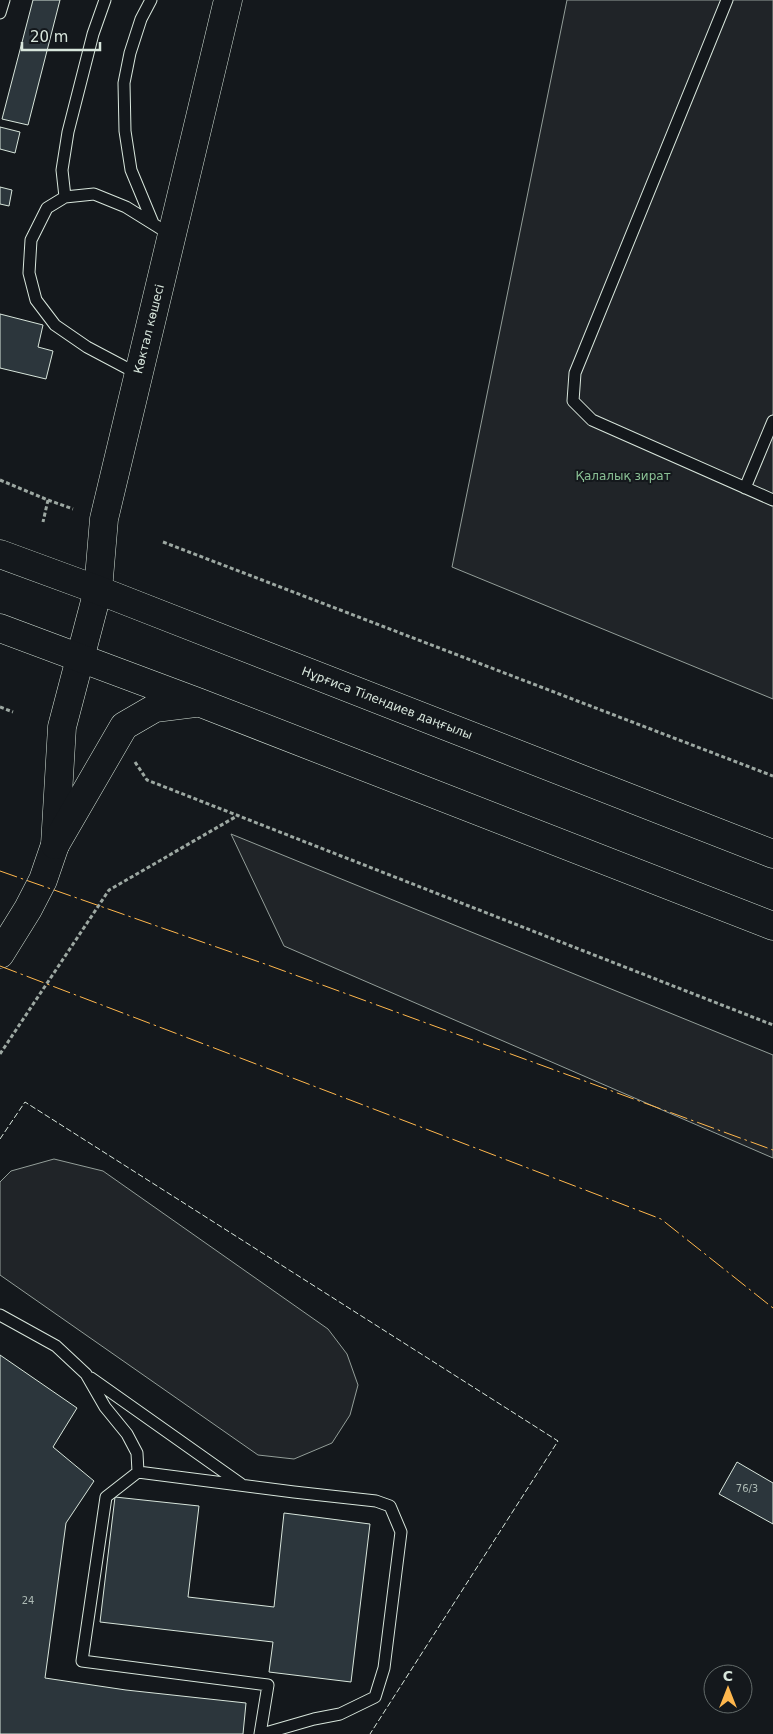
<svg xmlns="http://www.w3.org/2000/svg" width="773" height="1734" font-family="'DejaVu Sans',sans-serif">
<rect width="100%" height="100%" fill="#14181c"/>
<path fill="#202428" stroke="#939e99" d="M567,0H773V699L452,567Z
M231,834L773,1055V1158L284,946Z
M54,1159L103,1171L328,1329L347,1354L358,1385L350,1415L332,1443L294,1459L258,1455L0,1275V1182L11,1171Z"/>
<path fill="#2c363c" stroke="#d8e6dc" d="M33,0H60L28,125L2,119Z
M0,127L20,132L15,153L0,149Z
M0,187L12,190L9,206L0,204Z
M0,314L43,325L38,347L53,351L46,379L0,368Z
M0,1355L77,1408L53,1447L94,1481L66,1523L45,1678L126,1690L246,1703L243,1734H0Z
M737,1462L773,1483V1524L719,1494Z
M115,1497L199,1506L188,1597L274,1607L284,1513L370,1524L351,1682L269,1672L273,1642L100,1622Z"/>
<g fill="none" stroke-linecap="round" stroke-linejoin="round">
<g stroke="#d8e6dc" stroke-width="13">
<path id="lane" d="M151,0L141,19L130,53L124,83L125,131L131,170L153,223
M727,0L575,373L573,401L592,420L773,500
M0,13L4,0
M65,197L62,170L68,132L93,34L105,0
M138,374L87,347L55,325L36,300L29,273L31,240L47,208L65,197L94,194L126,207L171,235
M745,488L773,421
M0,1315L56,1346L86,1374L105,1407L127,1434L137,1453L138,1472L106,1497L82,1661L268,1685L260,1734
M91,1378L241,1484
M138,1472L294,1492L376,1501L390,1506L401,1532L384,1668L375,1697L340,1714L314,1719L262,1734"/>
</g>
<g stroke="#d8e6dc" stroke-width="29">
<path id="secondary" d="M0,954L28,909L43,880L55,845L62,727L98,590L104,519L228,0"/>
</g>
<g stroke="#d8e6dc" stroke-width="29">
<path id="primary" d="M0,554L98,590L773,854
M0,628L198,702L773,926
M55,845L124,726L155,708L195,703"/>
</g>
<path stroke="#9da8a2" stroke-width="3" stroke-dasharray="4 2.5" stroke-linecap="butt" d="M0,480L48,500L43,522
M48,500L73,509
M163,542L773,776
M0,707L13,712
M135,762L147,780L773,1025
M0,1054L109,890L237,816"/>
<use href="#lane" stroke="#14181c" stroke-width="11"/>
<use href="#secondary" stroke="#14181c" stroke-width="28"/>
<use href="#primary" stroke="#14181c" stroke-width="28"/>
<path stroke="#d8e6dc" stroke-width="1" stroke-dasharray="6 2.5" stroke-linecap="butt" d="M0,1139L25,1102L558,1441L370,1734"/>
<path stroke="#ffb74d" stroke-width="1" stroke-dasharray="18 4 2.5 4" stroke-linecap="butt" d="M0,871L265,964L773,1150
M0,966L661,1219L773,1308"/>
</g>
<g text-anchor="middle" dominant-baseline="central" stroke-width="4" stroke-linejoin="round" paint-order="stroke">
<g font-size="10" fill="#adbab4">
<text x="747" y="1488">76/3</text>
<text x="28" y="1600">24</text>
</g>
<g font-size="12" fill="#d8e6dc" stroke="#14181c">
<text transform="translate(149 329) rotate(-76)">Көктал көшесі</text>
<text transform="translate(387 703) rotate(21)">Нұрғиса Тілендиев даңғылы</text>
</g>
<g font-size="12" fill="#8ac095" stroke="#14181c">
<text x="623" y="476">Қалалық зират</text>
</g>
</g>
<g transform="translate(728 1689)"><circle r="24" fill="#14181c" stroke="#626a69"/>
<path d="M0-4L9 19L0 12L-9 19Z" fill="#ffb74d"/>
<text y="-8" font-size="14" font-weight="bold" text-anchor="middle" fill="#d8e6dc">С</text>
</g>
<path d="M22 42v8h78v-8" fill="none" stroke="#d8e6dc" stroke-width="2.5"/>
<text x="30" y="42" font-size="15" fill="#d8e6dc" stroke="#14181c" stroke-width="4" paint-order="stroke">20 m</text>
</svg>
